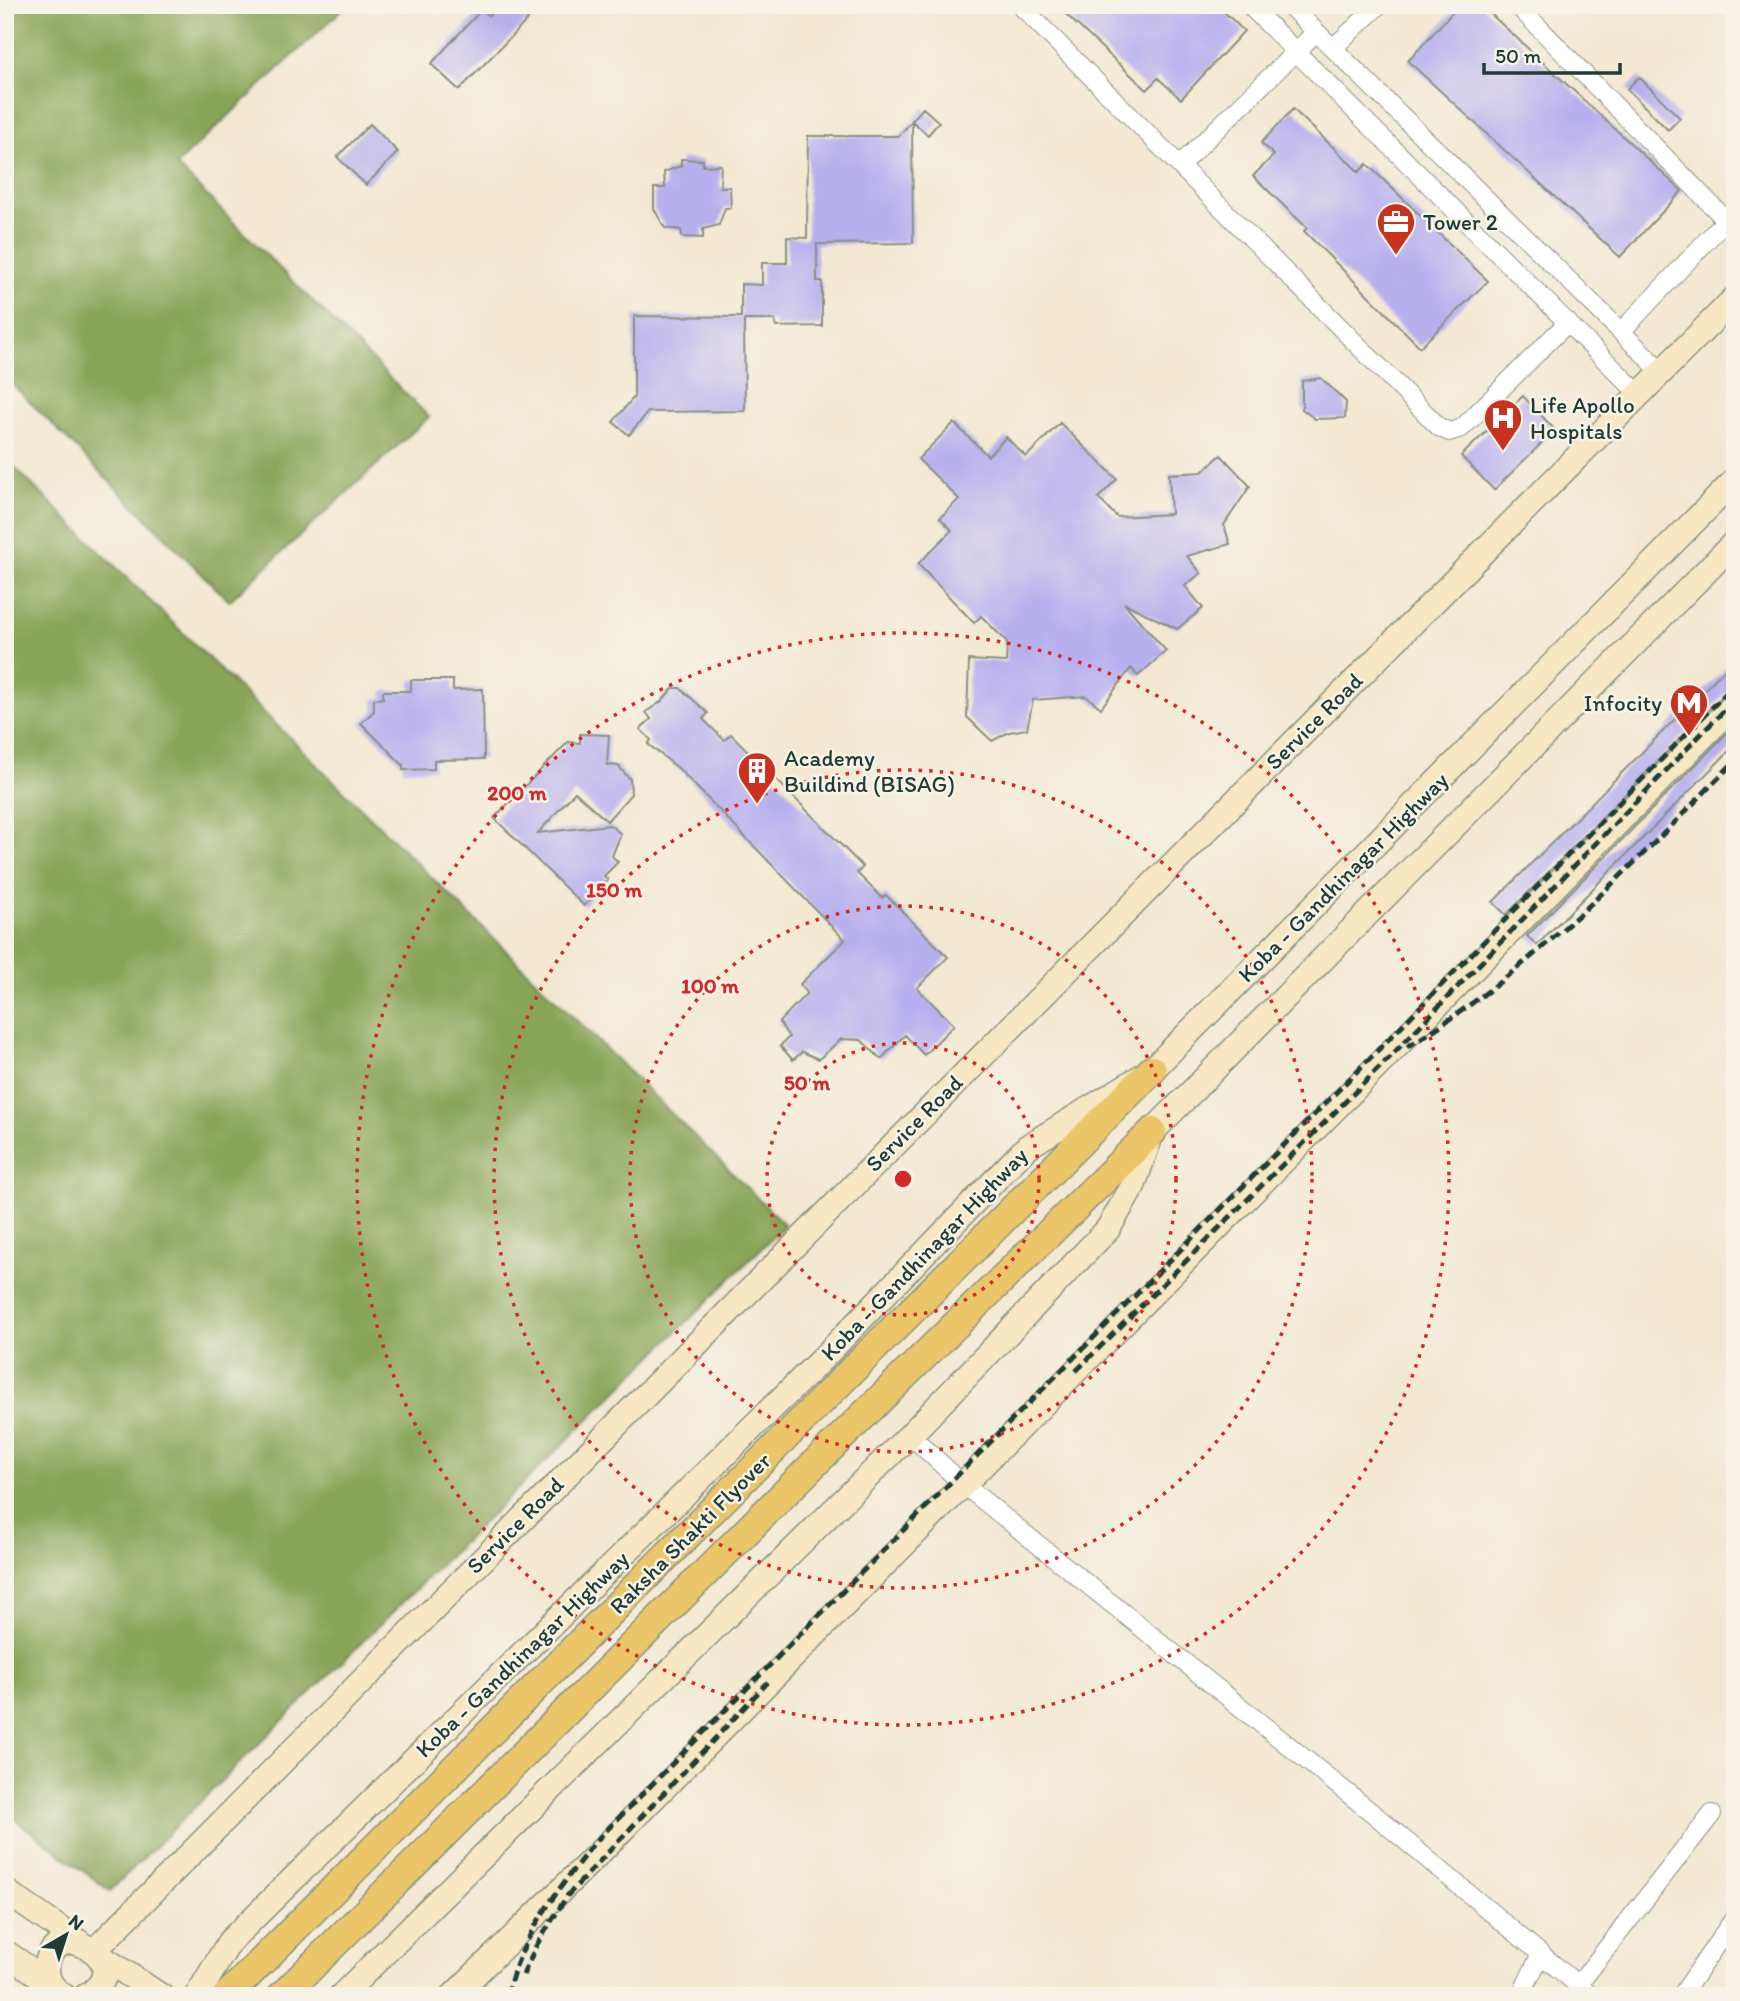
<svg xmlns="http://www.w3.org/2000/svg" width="1740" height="2001" font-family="Itim,sans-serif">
<rect width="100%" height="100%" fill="#f7f3e8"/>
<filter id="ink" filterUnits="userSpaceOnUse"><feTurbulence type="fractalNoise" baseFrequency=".0143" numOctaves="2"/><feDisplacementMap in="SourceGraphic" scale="14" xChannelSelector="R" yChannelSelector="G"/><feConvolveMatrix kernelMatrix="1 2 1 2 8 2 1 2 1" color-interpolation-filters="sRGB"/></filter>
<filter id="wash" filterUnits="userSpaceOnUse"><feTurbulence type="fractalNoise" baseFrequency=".00686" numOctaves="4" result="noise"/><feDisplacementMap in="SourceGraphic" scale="28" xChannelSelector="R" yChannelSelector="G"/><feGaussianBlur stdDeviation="1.57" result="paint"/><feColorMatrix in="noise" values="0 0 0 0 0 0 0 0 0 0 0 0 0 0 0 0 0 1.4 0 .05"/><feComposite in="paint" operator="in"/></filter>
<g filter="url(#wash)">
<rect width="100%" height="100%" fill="#f3e8d1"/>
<path fill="#88a456" stroke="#547045" stroke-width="2" d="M5,5H347L176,165L429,417L229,601L5,377Z
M5,458L785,1225L110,1891L5,1812Z"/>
<g id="blocks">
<path fill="#b8b0ee" d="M499,5H542L459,90L431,64L482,9L489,16Z
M1056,5H1217L1244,31L1181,99L1158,78L1147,90Z
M1459,5H1481L1682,191L1620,257L1408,61Z
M1639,77L1680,118L1668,130L1627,89Z
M923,108L939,122L928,135L912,121L913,243L817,244V281H822V326L776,327L775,320H744L745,411L648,412L629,435L613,422L634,397V316L741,317V284L762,285V263H787V237L807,238L808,136H899Z
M1293,109L1359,172L1367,164L1488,281L1420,347L1304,231L1307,228L1253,176L1274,155L1261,143Z
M370,124L398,152L366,185L337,157Z
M681,159L703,160V166L721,165L720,187H730L731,208H725L719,225L703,229V238L682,237L681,230L665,228L654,209V188H665L664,172L681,166Z
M1321,378L1346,402L1345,418L1315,419L1302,409V381Z
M1523,396L1555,430L1494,490L1461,456Z
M954,423L988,456L1006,437L1026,457L1060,423L1117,479L1098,498L1117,517L1171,514L1169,474L1202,472L1221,455L1250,486L1224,525L1230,544L1187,556L1201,573L1185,586L1203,608L1177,629L1124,603L1166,651L1138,676L1131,668L1101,708L1086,696L1033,700L1027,729L1009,732L992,741L967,717L969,660L1006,662L1007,642L981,616L974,623L918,564L952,530L940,518L959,499L918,459Z
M1735,659V690L1724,694L1506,915L1493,902Z
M411,680H453V690L483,689L484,759L434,760V769L403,770V765L361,723L374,711V699L383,698V691H411Z
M673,688H680L708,713L703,719L724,740L731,734L863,867L857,873L882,898L886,895L948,957L917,988L954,1025L924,1055L905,1035L881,1059L861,1040L841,1039L819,1059L802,1052L793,1060L780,1046L789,1037L779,1022L807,993L800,984L845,940L679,769L648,744L651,740L640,729L651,719L646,712L662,701Z
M1735,725V745L1537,945L1527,936Z
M580,734L609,735L607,765L618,766L630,779L631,794L607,821L575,792L538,833L610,825L621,834L612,856L618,862L604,876L608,880L584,906L494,818L568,742L580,743Z"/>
</g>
</g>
<g filter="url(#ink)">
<use href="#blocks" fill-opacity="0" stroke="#899282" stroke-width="2"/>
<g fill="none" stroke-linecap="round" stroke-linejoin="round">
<g stroke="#899282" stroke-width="20">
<path id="street" d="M1020,5L1439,427L1449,432L1462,428L1568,322
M1249,5L1639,394
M1289,5L1661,371
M1517,5L1726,220L1621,332
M1334,47L1379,5
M1180,165L1316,32
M910,1435L964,1485L1376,1816L1591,1996
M1578,1985L1712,1814
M1520,1996L1541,1954
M1681,1996L1735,1917"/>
</g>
<g stroke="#899282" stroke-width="27">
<path id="secondary" d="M5,1891L79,1942
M95,1950L1735,298
M5,1952L50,1983
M100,1956L161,1996
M64,1996C54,1990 47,1982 47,1970C47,1910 144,1962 86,1996
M197,1996L230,1941L825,1356L1027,1147L1152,1070L1735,480
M341,1996L910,1435L1108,1229L1133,1186L1152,1132L1735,542
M453,1996L600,1852L1735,704"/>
</g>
<g stroke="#899282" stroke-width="31">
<path id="primary" d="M227,1996L1152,1070
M282,1996L815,1463L1152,1132"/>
</g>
<use href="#street" stroke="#fff" stroke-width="18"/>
<use href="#secondary" stroke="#f7e8c3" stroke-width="24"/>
<use href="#primary" stroke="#ebc669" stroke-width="28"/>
<path stroke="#1f3d34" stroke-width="5" stroke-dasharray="10 5" stroke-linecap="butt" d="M1407,1047C1531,971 1634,864 1735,761
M1076,1371L1387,1060L1735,699
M523,1975L536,1946L567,1896L768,1682
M507,1996C520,1937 558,1890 594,1843L1381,1047L1735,684"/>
</g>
</g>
<g fill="none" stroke="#d62828" stroke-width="3.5" stroke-dasharray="3.5 7">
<circle cx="903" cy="1179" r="136"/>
<circle cx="903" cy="1179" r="273"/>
<circle cx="903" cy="1179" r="409"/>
<circle cx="903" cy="1179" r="546"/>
</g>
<defs>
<g id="office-pin" transform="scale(2.0125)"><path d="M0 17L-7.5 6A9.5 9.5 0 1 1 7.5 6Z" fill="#c8321e" stroke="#f7f3e8"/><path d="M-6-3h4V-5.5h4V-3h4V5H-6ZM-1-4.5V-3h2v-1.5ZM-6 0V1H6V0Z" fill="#fff"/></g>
<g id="hospital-pin" transform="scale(2.0125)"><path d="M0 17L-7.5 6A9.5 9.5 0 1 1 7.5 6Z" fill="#c8321e" stroke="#f7f3e8"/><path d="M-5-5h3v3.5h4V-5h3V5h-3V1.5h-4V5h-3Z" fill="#fff"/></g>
<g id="metro-pin" transform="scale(2.0125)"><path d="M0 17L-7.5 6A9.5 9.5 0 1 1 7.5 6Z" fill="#c8321e" stroke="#f7f3e8"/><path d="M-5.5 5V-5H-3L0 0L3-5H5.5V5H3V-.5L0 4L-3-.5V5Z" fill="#fff"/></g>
<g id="building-pin" transform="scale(2.0125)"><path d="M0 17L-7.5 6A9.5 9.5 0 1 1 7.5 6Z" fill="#c8321e" stroke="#f7f3e8"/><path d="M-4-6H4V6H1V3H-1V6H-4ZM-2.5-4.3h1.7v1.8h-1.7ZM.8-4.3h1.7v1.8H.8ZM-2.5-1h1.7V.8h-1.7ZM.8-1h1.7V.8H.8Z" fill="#fff"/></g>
</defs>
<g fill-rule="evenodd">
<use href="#office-pin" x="1396" y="222"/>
<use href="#hospital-pin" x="1503" y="418"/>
<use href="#metro-pin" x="1689" y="703"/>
<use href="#building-pin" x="757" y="771"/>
</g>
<g text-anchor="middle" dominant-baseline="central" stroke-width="5" stroke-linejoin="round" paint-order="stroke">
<g font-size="23" fill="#1f3d34" stroke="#f7f3e8" text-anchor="start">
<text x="1423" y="222">Tower 2</text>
<text x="1530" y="405">Life Apollo<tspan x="1530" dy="26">Hospitals</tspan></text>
<text x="1662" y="703" text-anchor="end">Infocity</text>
<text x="784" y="758">Academy<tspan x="784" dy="26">Buildind (BISAG)</tspan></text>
</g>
<g font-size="23" fill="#1f3d34" stroke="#f7f3e8">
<text transform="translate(1314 721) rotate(-45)">Service Road</text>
<text transform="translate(1343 877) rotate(-45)">Koba - Gandhinagar Highway</text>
<text transform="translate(914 1123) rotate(-45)">Service Road</text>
<text transform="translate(924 1254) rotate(-46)">Koba - Gandhinagar Highway</text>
<text transform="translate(515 1525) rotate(-45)">Service Road</text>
<text transform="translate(690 1533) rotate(-45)">Raksha Shakti Flyover</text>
<text transform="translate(522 1654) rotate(-44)">Koba - Gandhinagar Highway</text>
</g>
</g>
<circle cx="903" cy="1179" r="10" fill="#d62828" stroke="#f7f3e8" stroke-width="3.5"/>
<g font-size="21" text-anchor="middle" font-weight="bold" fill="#d62828" stroke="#f7f3e8" stroke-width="5" stroke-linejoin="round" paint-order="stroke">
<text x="517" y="800">200 m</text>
<text x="614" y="897">150 m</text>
<text x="710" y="993">100 m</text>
<text x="807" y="1090">50 m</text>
</g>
<rect width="1740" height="2001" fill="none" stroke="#f7f3e8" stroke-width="28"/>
<g transform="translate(66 1935) rotate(39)" stroke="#f7f3e8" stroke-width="5" paint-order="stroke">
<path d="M0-5L12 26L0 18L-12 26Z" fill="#1f3d34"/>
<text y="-10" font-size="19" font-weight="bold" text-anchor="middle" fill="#1f3d34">N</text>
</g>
<path d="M1484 63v10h136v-10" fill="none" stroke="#1f3d34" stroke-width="3.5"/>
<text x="1495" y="63" font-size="21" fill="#1f3d34" stroke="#f7f3e8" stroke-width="5" paint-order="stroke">50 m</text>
</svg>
